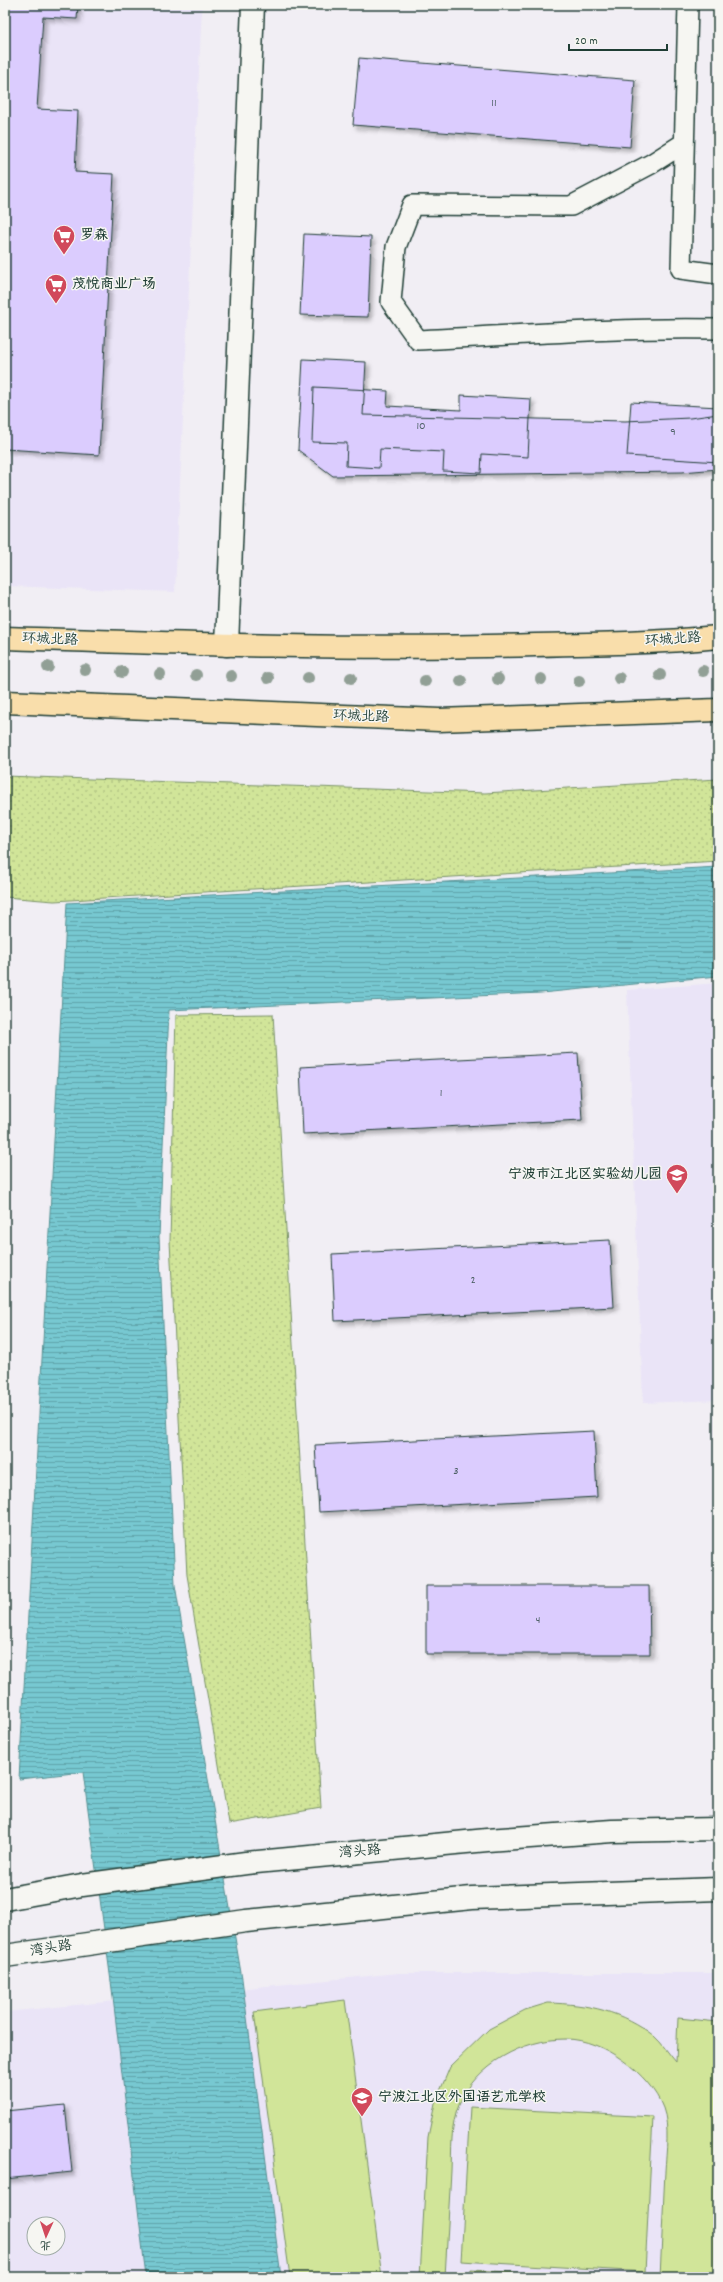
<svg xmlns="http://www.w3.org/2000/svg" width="723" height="2282" font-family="Dekko,'LXGW WenKai TC',sans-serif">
<defs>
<pattern id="green-dots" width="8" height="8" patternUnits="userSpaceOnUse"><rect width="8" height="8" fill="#d1e599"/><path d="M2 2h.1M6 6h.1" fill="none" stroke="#b3c584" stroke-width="1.8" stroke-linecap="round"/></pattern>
<pattern id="water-rules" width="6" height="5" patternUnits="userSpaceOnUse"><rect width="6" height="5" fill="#77c8d1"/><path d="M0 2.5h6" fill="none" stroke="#61a4aa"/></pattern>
<filter id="shadow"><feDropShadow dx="3.5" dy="3.5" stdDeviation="2" flood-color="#0004"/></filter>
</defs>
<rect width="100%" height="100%" fill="#f1eef4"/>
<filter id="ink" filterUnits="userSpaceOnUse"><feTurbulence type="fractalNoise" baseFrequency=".025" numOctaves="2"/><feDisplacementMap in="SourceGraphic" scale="8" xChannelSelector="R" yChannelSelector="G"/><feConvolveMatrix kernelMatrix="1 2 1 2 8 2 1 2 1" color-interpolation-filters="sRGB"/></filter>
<g filter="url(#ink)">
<path fill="#eae4f7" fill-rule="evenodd" d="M5,5H202L175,592L5,586Z
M718,983V1400L643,1403L627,990Z
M399,1973H718V2277H5V2012ZM34,2224H58V2248H34Z"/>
<path fill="url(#green-dots)" stroke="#789166" d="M5,776L485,793L718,779V861L54,901L5,897Z
M273,1014L321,1808L229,1824L187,1575L170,1241L176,1015Z"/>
<path fill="#d1e599" stroke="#789166" d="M345,2000L382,2277H290L254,2012Z
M548,2003C588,2004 622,2011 654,2036C662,2043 669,2054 676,2062L678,2018L718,2022V2218L715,2277H660C662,2242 663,2206 665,2171C666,2152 670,2127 663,2108C650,2074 603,2039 566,2039C523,2039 476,2064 459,2105C450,2126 452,2150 451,2171C449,2206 447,2242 445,2277H420L428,2137L435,2103L450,2067L489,2029L525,2010Z
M470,2107L653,2117L645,2272L461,2261Z
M471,2270L608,2277H470Z"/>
<path fill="url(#water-rules)" stroke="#549092" d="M718,867V976L541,993L169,1010L159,1236L175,1585L242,1979L281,2277H146L112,1989L83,1772L19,1779L67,903Z"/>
<path fill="#dbccfe" stroke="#1f3d34" filter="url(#shadow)" d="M5,5H78L77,19L43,17L37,109L78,111L75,172L114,174L99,455L5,449Z
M359,58L635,80L630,147L353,125Z
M304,234L371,237L368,317L300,315Z
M303,359L366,362L363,415L625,421L690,418L718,414V469L682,472L333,476L298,450Z
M314,387L388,391L387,406L461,410V395L531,399L528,457L482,454L481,473L443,471L444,452L380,449L379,468L346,466L347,443L312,442Z
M631,402L718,407V462L627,456Z
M578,1053L582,1120L303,1134L300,1067Z
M610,1240L614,1307L335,1321L332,1254Z
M594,1431L597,1497L319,1512L315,1445Z
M426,1586H649L650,1654H426Z
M65,2105L72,2172L5,2179V2111Z"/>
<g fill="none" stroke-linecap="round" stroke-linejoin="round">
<g stroke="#1f3d34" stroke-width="22">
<path id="service" d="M688,5L681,269L718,274
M684,143L651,164L571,206L412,205L396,247L391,302L418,340C518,335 618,327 718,329"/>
</g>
<g stroke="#1f3d34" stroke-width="25">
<path id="tertiary" d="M227,645L253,5"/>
</g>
<g stroke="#1f3d34" stroke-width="25">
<path id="secondary" d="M5,1899L82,1885L246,1863L487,1840L612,1831L718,1829
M5,1956L246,1921L472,1898L718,1889"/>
</g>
<g stroke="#1f3d34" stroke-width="25">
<path id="primary" d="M5,638C182,644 359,650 535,645C596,644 657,643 718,637
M5,702L439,720L718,710"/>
</g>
<use href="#service" stroke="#f6f6f2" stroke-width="19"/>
<use href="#tertiary" stroke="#f6f6f2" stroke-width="22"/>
<use href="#secondary" stroke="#f6f6f2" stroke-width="22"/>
<use href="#primary" stroke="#f9deab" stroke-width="22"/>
</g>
<g fill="#919f95">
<circle cx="48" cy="667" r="6"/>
<circle cx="85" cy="670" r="6"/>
<circle cx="703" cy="671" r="6"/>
<circle cx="122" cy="672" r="6"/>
<circle cx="160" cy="674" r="6"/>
<circle cx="196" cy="675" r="6"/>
<circle cx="660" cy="675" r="6"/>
<circle cx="231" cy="676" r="6"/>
<circle cx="268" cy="678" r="6"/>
<circle cx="308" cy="678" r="6"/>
<circle cx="351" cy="678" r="6"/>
<circle cx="619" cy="678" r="6"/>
<circle cx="498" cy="679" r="6"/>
<circle cx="541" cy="679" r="6"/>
<circle cx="425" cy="681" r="6"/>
<circle cx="461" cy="681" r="6"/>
<circle cx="579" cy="681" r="6"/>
</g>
</g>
<defs>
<g id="supermarket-pin" transform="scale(1.15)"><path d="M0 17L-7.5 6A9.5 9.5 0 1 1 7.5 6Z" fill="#d1495b" stroke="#f6f6f2"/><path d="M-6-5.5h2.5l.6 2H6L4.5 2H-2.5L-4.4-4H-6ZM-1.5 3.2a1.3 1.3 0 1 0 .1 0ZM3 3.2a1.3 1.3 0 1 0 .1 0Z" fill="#fff"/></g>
<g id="school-pin" transform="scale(1.15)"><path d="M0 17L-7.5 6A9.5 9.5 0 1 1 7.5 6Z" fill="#d1495b" stroke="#f6f6f2"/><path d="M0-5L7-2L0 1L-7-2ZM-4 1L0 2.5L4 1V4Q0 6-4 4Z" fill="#fff"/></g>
</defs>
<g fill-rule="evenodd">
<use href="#supermarket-pin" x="64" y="236"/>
<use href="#supermarket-pin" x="56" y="285"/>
<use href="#school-pin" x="677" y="1175"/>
<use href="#school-pin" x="362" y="2098"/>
</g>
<g text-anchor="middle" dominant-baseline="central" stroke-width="3" stroke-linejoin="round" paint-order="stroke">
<g font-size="12" fill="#4e6166">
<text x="494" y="103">11</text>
<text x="421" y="426">10</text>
<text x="673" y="432">9</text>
<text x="441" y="1093">1</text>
<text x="473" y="1280">2</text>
<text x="456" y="1471">3</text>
<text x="538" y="1620">4</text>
</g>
<g font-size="14" font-weight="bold" fill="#1f3d34" stroke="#f6f6f2" text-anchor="start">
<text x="80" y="236">罗森</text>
<text x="72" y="285">茂悦商业广场</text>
<text x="662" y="1175" text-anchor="end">宁波市江北区实验幼儿园</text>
<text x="378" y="2098">宁波江北区外国语艺术学校</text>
</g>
<g font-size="14" fill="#1f3d34" stroke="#f6f6f2">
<text transform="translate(50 640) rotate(2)">环城北路</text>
<text transform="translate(673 640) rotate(-4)">环城北路</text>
<text transform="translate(361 717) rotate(2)">环城北路</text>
<text transform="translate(360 1852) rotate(-5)">湾头路</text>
<text transform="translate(51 1949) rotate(-9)">湾头路</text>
</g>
</g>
<rect width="723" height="2282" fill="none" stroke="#f6f6f2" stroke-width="20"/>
<rect x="10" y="10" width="703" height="2262" fill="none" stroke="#1f3d34" stroke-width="1.5" filter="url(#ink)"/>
<g transform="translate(46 2236) rotate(183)"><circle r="19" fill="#f6f6f2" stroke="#a0aca6"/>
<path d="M0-3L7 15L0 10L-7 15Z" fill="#d1495b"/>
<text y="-6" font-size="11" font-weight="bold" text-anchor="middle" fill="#1f3d34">北</text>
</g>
<path d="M569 44v6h98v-6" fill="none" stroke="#1f3d34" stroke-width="2"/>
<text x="575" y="44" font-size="12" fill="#1f3d34" stroke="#f6f6f2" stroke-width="3" paint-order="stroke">20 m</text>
</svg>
